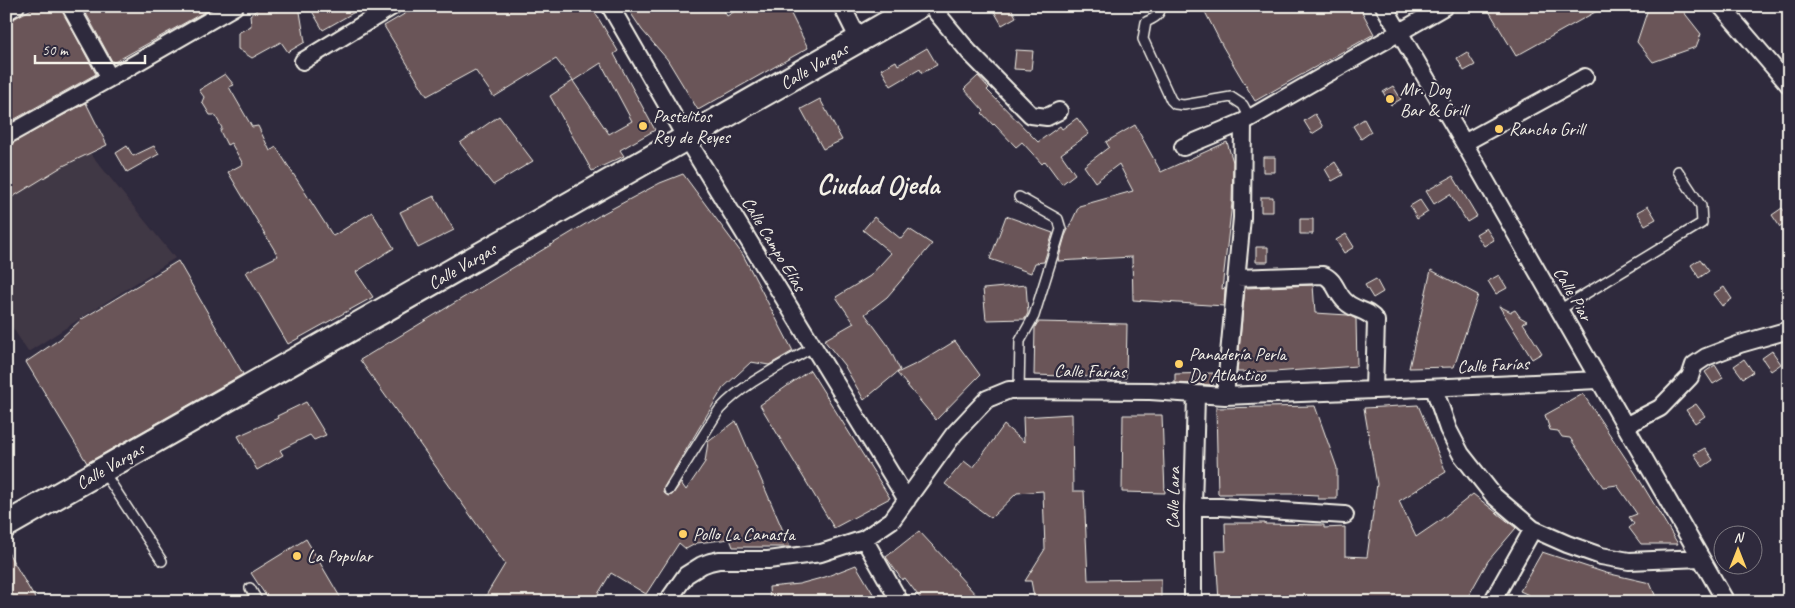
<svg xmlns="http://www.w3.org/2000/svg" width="1795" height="608" font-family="Caveat,sans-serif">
<rect width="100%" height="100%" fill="#2f2a3d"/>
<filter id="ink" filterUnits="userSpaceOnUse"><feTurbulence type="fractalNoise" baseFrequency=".02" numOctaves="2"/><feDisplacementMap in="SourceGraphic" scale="10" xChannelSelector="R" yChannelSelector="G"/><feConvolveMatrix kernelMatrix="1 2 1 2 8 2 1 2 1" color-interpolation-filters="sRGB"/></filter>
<g filter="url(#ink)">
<path fill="#413745" d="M90,153L175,258L28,352L6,317V201L63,166Z"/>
<path fill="#6a5559" stroke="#f4f1e8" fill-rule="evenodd" d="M37,6H60L96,74L6,124V23Z
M82,6H215L113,63Z
M262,6L277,11L286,6H299L305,42L288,52L281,42L252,58L238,49V33L251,26L250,15Z
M309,6H365L323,30Z
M418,6H591L618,51L614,54L655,130L620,150L624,156L592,171L550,96L573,81L556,59L494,97L475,70L427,96L384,26ZM601,63L632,121L609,134L573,81Z
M626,6H721L727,16L743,6H787L808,48L698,110L667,59L642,30Z
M991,6H1010L1016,17L1002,25Z
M1202,6H1359L1374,34L1255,101L1223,47Z
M1486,6H1606L1516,56Z
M1649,6H1679L1701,34L1696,47L1653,62L1637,42Z
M927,48L937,65L922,73L920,69L891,86L881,69L896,61L898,65Z
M1016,50L1033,51L1031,70L1014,69Z
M1467,52L1475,65L1464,71L1457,58Z
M225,74L234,85L229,87L252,127L258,126L270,151L276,147L333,236L372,212L394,248L356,272L373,297L288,344L246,272L278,256L228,172L243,164L231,143L227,145L220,131L222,128L215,115H210L202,102L204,97L199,90Z
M978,76L989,88L987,90L1038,142L1060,126L1062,129L1077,118L1089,134L1061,154L1075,174L1062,184L1045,161L1042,164L1022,142L1016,147L994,124L993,125L982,113L984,111L964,89Z
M1393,86L1401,99L1391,105L1383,92Z
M820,99L842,140L823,149L801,109Z
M86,103L107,145L63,166L6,201V146Z
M1315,114L1323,127L1312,134L1304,121Z
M499,116L533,161L493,185L460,143Z
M1364,119L1371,132L1361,139L1353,126Z
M1135,125L1161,172L1227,142L1233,162L1232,203L1222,289L1225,288L1224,306L1133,300L1132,257L1058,261L1065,236L1079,206L1133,191L1119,164L1095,182L1084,166L1109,147L1106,142Z
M127,146L133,156L154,146L159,154L127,172L116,153Z
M1263,157H1275V172H1263Z
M1335,162L1343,175L1332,181L1325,169Z
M683,174L743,255L793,351L769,365L751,362L723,388L664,487L663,492L668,496L672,495L681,483L686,490L705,462L708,442L736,421L790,547H733L730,539L697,543L686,549L679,543L646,594L611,573L593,602H482L505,564L360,360L602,214L660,183Z
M1453,176L1477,216L1467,222L1450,194L1434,204L1426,191Z
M434,196L454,230L418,248L400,212Z
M1261,197H1273V212H1261Z
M1420,200L1428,212L1417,219L1410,206Z
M1648,206L1656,219L1645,225L1637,212Z
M1782,208L1789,218V222L1780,227L1772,215Z
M1006,216L1053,233L1044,262L1035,263L1031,273L990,259Z
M874,217L901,239L909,229L932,244L887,297L865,314L887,344L900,370L864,400L844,365L824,340L854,323L836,297L870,276L891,253L863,230Z
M1300,219H1313V234H1300Z
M1486,228L1494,240L1484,246L1476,234Z
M1346,234L1354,247L1344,253L1336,240Z
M1256,247H1268V262H1256Z
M1700,259L1709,271L1699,278L1691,265Z
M178,261L243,374L87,463L26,362L60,339L82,319Z
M1431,270L1478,295L1454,367L1409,368Z
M1499,275L1507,288L1496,294L1488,281Z
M1376,279L1383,292L1373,298L1365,285Z
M1026,285L1028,313L1025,319L986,320L983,289Z
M1313,285L1315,313L1348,315L1356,319L1357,366L1274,372H1237L1245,288Z
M1724,287L1732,299L1722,306L1713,294Z
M1499,306L1511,312L1515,310L1520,317L1527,321L1523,323L1542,353L1532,359Z
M1038,322L1127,324L1126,378L1034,375L1035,327Z
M955,341L980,375L936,420L897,373L924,360Z
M1772,351L1781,364L1771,371L1762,358Z
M1744,359L1753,372L1743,378L1734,366Z
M1715,365L1723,378L1713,384L1705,372Z
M810,370L890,498L834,528L760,405Z
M1213,373V385L1175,383V374Z
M1583,394L1636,474L1678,544H1641L1629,528L1634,524L1629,517L1637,514L1617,485L1603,487L1570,438L1562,437L1558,431L1550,430L1545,415Z
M306,402L326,435L314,440L310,435L280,450L283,455L257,470L238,436L278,418L277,416Z
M1696,404L1705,416L1695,423L1686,410Z
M1418,405L1446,472L1399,501L1416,537L1438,522L1473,494L1516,528L1488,561L1465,602H1219L1216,551H1226L1225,523H1265V524L1324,525V528L1345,527V556L1367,557L1377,484L1364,408Z
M1315,406L1337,468V499H1318V495L1298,494H1218L1216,408Z
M1072,414L1073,491H1084L1088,580L1161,579V602H1035L1031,581H1025L1045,549L1043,491L1017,493L991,518L945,484L964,461L973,468L1004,425L1024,442L1023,417Z
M1123,415H1162L1165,493L1122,492Z
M1705,448L1713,460L1703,467L1694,454Z
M919,531L958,573L957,574L977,596L970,602H923L905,578L902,580L886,557Z
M306,539L343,602H270L251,573Z
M6,549L37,602H6Z
M1542,552L1606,573L1650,583L1658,602H1544L1520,591Z
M856,565L878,602H770L769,587L799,584L825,577Z"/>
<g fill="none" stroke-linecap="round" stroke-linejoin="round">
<g stroke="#f4f1e8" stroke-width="12">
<path id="lane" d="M1161,6C1160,16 1154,18 1146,22L1143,39L1171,100L1175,104L1184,105L1231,97L1243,105L1250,118
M1559,310L1702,223L1701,206L1678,171
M1019,390L1020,341L1034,316L1061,229L1058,219L1019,197
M103,471L162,561
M669,490L719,410C745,382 781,366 813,347
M250,588L258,602"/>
</g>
<g stroke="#f4f1e8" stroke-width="20">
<path id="street" d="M70,6L110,78L235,6
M610,6L686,138L907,500
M842,6L859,40
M931,6L969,52L1031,115L1047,117L1059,111
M1384,6L1464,143L1726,602
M1721,6L1789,85
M6,12L16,6
M303,61L393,6
M6,136L110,78
M1464,143L1585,77
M1183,147L1243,122L1445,6
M1237,278L1323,275C1336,280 1336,294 1346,302C1355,311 1368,309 1376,321L1374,390
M1434,388L1448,429L1461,454L1494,496L1533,529L1567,544L1601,556L1629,561L1701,558
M1225,396L1242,218L1243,122
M1625,426L1660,408L1690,377L1694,365L1706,357L1740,344L1789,330
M1193,507H1221L1345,515
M864,539L900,602
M667,602L686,575L702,565L710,562L719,560H768L821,553L864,539L892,520L954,434L987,399L1009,390L1150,391L1225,396L1473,386L1598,380
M1193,602V507L1196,395
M1492,602L1533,529"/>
</g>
<g stroke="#f4f1e8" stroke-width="28">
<path id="secondary" d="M6,525L918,6"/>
</g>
<use href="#lane" stroke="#2f2a3d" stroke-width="9"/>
<use href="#street" stroke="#2f2a3d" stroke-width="16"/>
<use href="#secondary" stroke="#2f2a3d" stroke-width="24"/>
</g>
</g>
<g fill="#ffd166" stroke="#2f2a3d" stroke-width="2">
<circle cx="1390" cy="99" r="5"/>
<circle cx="643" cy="126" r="5"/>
<circle cx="1499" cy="129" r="5"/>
<circle cx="1179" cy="364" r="5"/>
<circle cx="683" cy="534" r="5"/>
<circle cx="297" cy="556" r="5"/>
</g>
<g text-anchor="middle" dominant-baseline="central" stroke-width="4.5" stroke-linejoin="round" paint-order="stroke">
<g font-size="18" fill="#f4f1e8" stroke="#2f2a3d">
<text transform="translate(814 66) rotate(-30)">Calle Vargas</text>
<text transform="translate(774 244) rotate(59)">Calle Campo Elías</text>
<text transform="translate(462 266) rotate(-30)">Calle Vargas</text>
<text transform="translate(1573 294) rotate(60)">Calle Piar</text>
<text transform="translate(1493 365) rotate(-3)">Calle Farías</text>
<text transform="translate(1090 371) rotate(1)">Calle Farías</text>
<text transform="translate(110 466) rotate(-30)">Calle Vargas</text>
<text transform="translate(1173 498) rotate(-89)">Calle Lara</text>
</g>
<g font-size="18" fill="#f4f1e8" stroke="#2f2a3d" text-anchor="start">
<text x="1400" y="89">Mr. Dog<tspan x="1400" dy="21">Bar &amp; Grill</tspan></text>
<text x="653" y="116">Pastelitos<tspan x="653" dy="21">Rey de Reyes</tspan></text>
<text x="1509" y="129">Rancho Grill</text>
<text x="1189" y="354">Panadería Perla<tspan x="1189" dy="21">Do Atlantico</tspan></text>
<text x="693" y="534">Pollo La Canasta</text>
<text x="307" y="556">La Popular</text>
</g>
<g font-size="28" font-weight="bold" fill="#f4f1e8" stroke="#2f2a3d">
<text x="878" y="184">Ciudad Ojeda</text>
</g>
</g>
<rect width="1795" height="608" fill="none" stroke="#2f2a3d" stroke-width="25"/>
<rect x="12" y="12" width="1770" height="583" fill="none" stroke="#f4f1e8" stroke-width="2" filter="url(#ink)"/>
<g transform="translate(1738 550)"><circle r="24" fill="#2f2a3d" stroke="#7e7a81"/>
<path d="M0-4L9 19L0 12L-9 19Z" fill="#ffd166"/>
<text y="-8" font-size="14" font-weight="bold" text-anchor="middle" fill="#f4f1e8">N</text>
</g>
<path d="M35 55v8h110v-8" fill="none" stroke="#f4f1e8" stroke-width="2.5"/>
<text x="42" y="55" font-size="15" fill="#f4f1e8" stroke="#2f2a3d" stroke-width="4" paint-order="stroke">50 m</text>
</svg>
